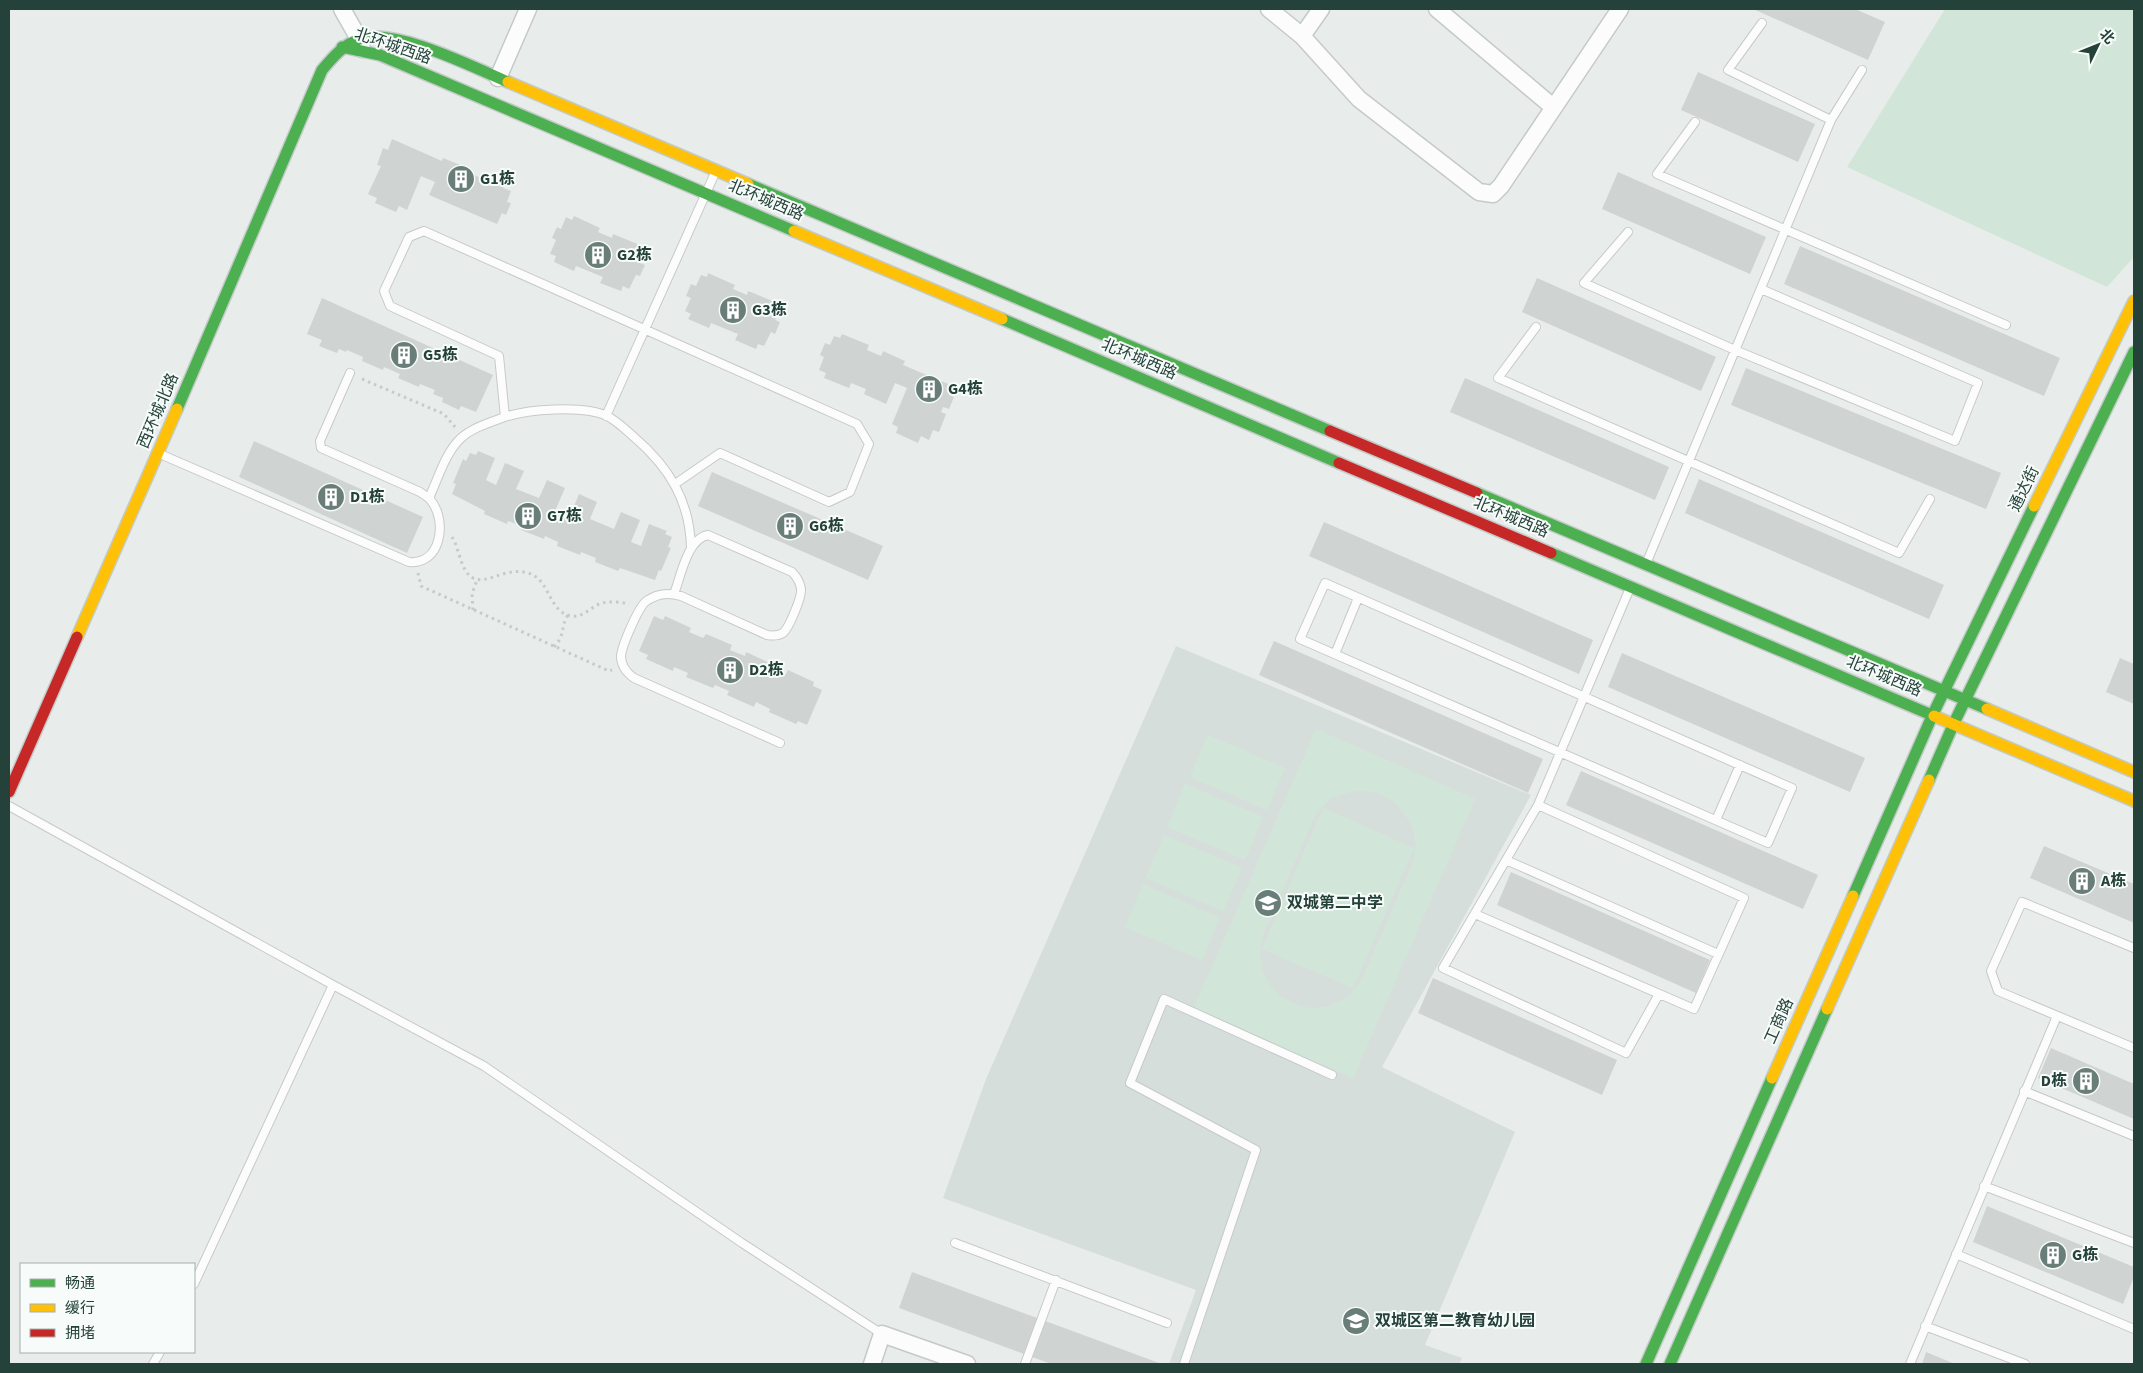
<svg xmlns="http://www.w3.org/2000/svg" width="2143" height="1373" font-family="'Source Sans 3','Noto Sans SC',sans-serif">
<rect width="100%" height="100%" fill="#e8edeb"/>
<path fill="#d6dedb" d="M1176,646L1531,795L1382,1067L1515,1132L1425,1345L1462,1358L1459,1364H1169L1196,1290L943,1198L986,1079Z"/>
<path fill="#d1e6d8" fill-rule="evenodd" d="M1945,9H2134V257L2107,287L1847,167Z
M1316,729L1475,799L1353,1078L1194,1008ZM1357,790L1379,793L1397,804L1411,823L1416,842L1413,862L1363,977C1331,1036 1246,1003 1262,937L1316,813L1331,798Z
M1208,735L1285,768L1267,810L1190,777Z
M1185,784L1263,817L1245,860L1167,827Z
M1323,808L1414,848L1353,988L1262,949Z
M1164,835L1242,868L1223,911L1146,878Z
M1143,884L1220,918L1202,960L1125,927Z"/>
<path fill="#cfd4d2" d="M1753,9H1855L1885,22L1868,60Z
M1698,72L1815,124L1798,162L1681,110Z
M392,139L442,161L443,158L465,167L463,171L479,177L480,174L505,185L503,188L511,191L507,202L511,203L506,215L502,213L497,224L429,195L435,182L421,176L407,210L399,206L396,212L375,203L377,198L368,194L381,166L377,165L383,148L388,150Z
M1618,172L1766,237L1750,274L1602,209Z
M574,216L600,228L598,232L612,238L613,234L640,245L638,249L645,252L640,263L645,265L640,276L636,275L629,289L623,286L621,291L600,283L603,277L576,266L574,271L554,262L556,256L550,254L556,240L552,238L557,227L561,229L566,217L572,220Z
M1800,246L2060,358L2044,396L1784,284Z
M708,273L735,285L733,289L747,295L748,291L775,302L773,306L780,309L775,320L780,322L775,334L771,332L764,346L758,344L756,349L735,340L738,334L711,323L709,328L688,319L691,314L685,311L691,298L686,296L691,284L696,286L701,275L707,277Z
M1537,278L1716,357L1701,391L1522,312Z
M322,298L493,375L476,412L461,406L459,410L442,402L443,398L433,394L435,390L420,384L419,387L398,378L400,374L384,367L383,370L362,361L363,357L347,350L346,352L339,349L337,353L319,346L322,340L307,334Z
M842,334L869,345L867,350L881,356L883,351L905,361L903,365L953,386L949,395L954,397L949,409L943,407L941,412L946,414L939,432L933,430L929,440L921,436L918,443L896,433L898,427L892,424L907,388L895,383L886,404L864,394L866,389L851,383L849,388L824,378L826,373L819,370L824,357L820,355L825,343L830,345L834,336L840,338Z
M1746,368L2001,473L1986,509L1731,405Z
M1465,378L1669,467L1655,500L1450,412Z
M254,441L423,517L407,553L239,477Z
M478,451L495,458L486,480L496,485L505,463L524,471L516,489L539,498L547,480L565,488L555,511L572,518L574,512L572,511L579,494L597,502L590,519L614,529L621,512L640,520L631,542L641,546L649,524L667,531L665,534L672,537L668,547L671,548L661,571L659,570L655,580L620,568L618,571L595,562L596,558L581,552L580,555L557,546L558,542L545,536L544,539L521,530L522,526L508,521L507,524L484,514L485,511L452,494L456,484L453,483L463,459L466,461L470,453L476,455Z
M712,472L883,546L868,580L698,506Z
M1699,479L1944,585L1929,619L1685,513Z
M1324,522L1593,640L1579,674L1309,556Z
M654,616L663,620L665,616L691,628L689,632L703,638L706,634L732,645L730,650L745,656L746,652L772,664L771,667L786,674L788,670L814,682L813,686L822,690L807,725L798,721L796,724L769,712L770,709L756,702L754,707L727,695L729,691L715,685L713,688L686,677L688,673L674,667L673,671L646,659L648,655L639,651Z
M1274,641L1543,759L1528,793L1259,675Z
M1622,653L1865,758L1850,792L1608,687Z
M2120,658L2134,664V704L2106,692Z
M1581,771L1818,875L1803,909L1566,805Z
M2044,846L2134,884V923L2030,878Z
M1511,872L1710,960L1696,993L1497,905Z
M1433,978L1617,1060L1602,1095L1418,1013Z
M2051,1048L2134,1084V1119L2038,1078Z
M1987,1206L2134,1267V1277L2123,1304L1973,1242Z
M912,1272L1162,1364H1051L899,1308Z
M1926,1352L1955,1364H1922Z"/>
<g fill="none" stroke-linecap="round" stroke-linejoin="round">
<g stroke="#c5cac8" stroke-width="10">
<path id="lane" d="M1762,23L1728,70L1831,120
M1695,122L1657,174L2006,325
M1628,232L1584,283L1735,350L1955,441L1978,383L1761,289
M1536,327L1498,378L1899,553L1930,499
M606,416L715,173
M505,417L499,356L390,306L384,291L409,237L424,231L857,424L869,444L850,492L829,502L720,453L675,484
M160,454L409,562C441,565 447,522 432,502C429,497 424,495 420,492L321,448L320,441L350,373
M429,498C438,479 445,453 461,438C472,428 488,423 502,418C526,409 583,405 607,416C617,421 626,430 634,437C669,467 690,501 691,548
M1646,564L1831,120L1862,70
M1325,583L1792,788L1768,843L1300,639Z
M1630,588L1538,805L1443,968L1626,1053L1659,994
M674,594C681,576 687,539 708,535L792,572C797,577 800,582 801,589C802,597 789,628 783,633C778,636 773,636 767,635L681,596C669,593 659,593 648,600C639,604 622,646 621,656C621,666 627,673 634,678L780,743
M1335,654L1358,598
M9,806L333,985
M1716,820L1740,765
M1506,860L1718,954
M1475,914L1694,1009L1744,898L1538,805
M2134,948L2022,902L1991,971L1998,991L2134,1048
M2024,1091L2134,1136
M1984,1186L2134,1243
M955,1243L1167,1323
M1956,1254L2134,1329
M194,1284L333,985L484,1066L742,1243L882,1334
M1925,1326L2025,1364
M153,1364L160,1352
M1025,1364L1056,1280
M1184,1364L1256,1150L1130,1083L1164,999L1332,1075
M1910,1364L2057,1016"/>
</g>
<g stroke="#c5cac8" stroke-width="19">
<path id="street" d="M342,9L359,39L362,49
M1269,9L1302,36L1359,99L1479,192L1493,194L1501,186L1620,9
M1437,9L1553,107
M1302,36L1321,9
M498,78L528,9
M872,1364L882,1334L967,1364"/>
</g>
<g stroke="#c3cbc8" stroke-width="14">
<path id="fast" d="M342,47L380,55L794,231
M748,184L1330,431
M1002,319L1339,463
M177,409L322,70C333,57 344,44 360,39C396,28 473,67 508,82
M1477,493L1987,709
M1551,553L1934,716
M1929,780L1954,723L2134,352
M1853,896L1933,714L2034,506
M1646,1364L1772,1078
M1670,1364L1827,1009"/>
</g>
<g stroke="#c3cbc8" stroke-width="14">
<path id="slow" d="M508,82L748,184
M794,231L1002,319
M2034,506L2134,301
M77,637L177,409
M1987,709L2134,772
M1934,716L2134,801
M1827,1009L1929,780
M1772,1078L1853,896"/>
</g>
<g stroke="#c3cbc8" stroke-width="14">
<path id="jam" d="M1330,431L1477,493
M1339,463L1551,553
M9,792L77,637"/>
</g>
<path stroke="#c3ccca" stroke-width="3" stroke-dasharray="2.5 4" stroke-linecap="butt" d="M362,379L444,414L455,427
M452,537C460,549 460,571 473,578C487,586 510,563 533,575C550,584 550,612 571,616C584,618 591,606 602,603C611,601 621,602 629,604
M418,573L421,586L609,671L612,670
M473,610L472,594L477,580
M554,647C566,634 560,627 568,615"/>
<use href="#lane" stroke="#fcfcfc" stroke-width="8"/>
<use href="#street" stroke="#fcfcfc" stroke-width="16"/>
<use href="#fast" stroke="#4caf50" stroke-width="11"/>
<use href="#slow" stroke="#ffc107" stroke-width="11"/>
<use href="#jam" stroke="#c62828" stroke-width="11"/>
</g>
<defs>
<g id="building-disc" transform="scale(1.4375)"><circle r="9.5" fill="#697e78" stroke="#f7fbf9"/><path d="M-4-6H4V6H1V3H-1V6H-4ZM-2.5-4.3h1.7v1.8h-1.7ZM.8-4.3h1.7v1.8H.8ZM-2.5-1h1.7V.8h-1.7ZM.8-1h1.7V.8H.8Z" fill="#fff"/></g>
<g id="school-disc" transform="scale(1.4375)"><circle r="9.5" fill="#697e78" stroke="#f7fbf9"/><path d="M0-5L7-2L0 1L-7-2ZM-4 1L0 2.5L4 1V4Q0 6-4 4Z" fill="#fff"/></g>
</defs>
<g fill-rule="evenodd">
<use href="#building-disc" x="461" y="179"/>
<use href="#building-disc" x="598" y="255"/>
<use href="#building-disc" x="733" y="310"/>
<use href="#building-disc" x="404" y="355"/>
<use href="#building-disc" x="929" y="389"/>
<use href="#building-disc" x="331" y="497"/>
<use href="#building-disc" x="528" y="516"/>
<use href="#building-disc" x="790" y="526"/>
<use href="#building-disc" x="730" y="670"/>
<use href="#building-disc" x="2082" y="881"/>
<use href="#school-disc" x="1268" y="903"/>
<use href="#building-disc" x="2086" y="1081"/>
<use href="#building-disc" x="2053" y="1255"/>
<use href="#school-disc" x="1356" y="1321"/>
</g>
<g text-anchor="middle" dominant-baseline="central" stroke-width="4" stroke-linejoin="round" paint-order="stroke">
<g font-size="16" fill="#24423a" stroke="#f7fbf9">
<text transform="translate(393 46) rotate(19)">北环城西路</text>
<text transform="translate(766 200) rotate(23)">北环城西路</text>
<text transform="translate(1139 359) rotate(23)">北环城西路</text>
<text transform="translate(158 411) rotate(-67)">西环城北路</text>
<text transform="translate(2024 489) rotate(-64)">通达街</text>
<text transform="translate(1511 517) rotate(23)">北环城西路</text>
<text transform="translate(1884 676) rotate(23)">北环城西路</text>
<text transform="translate(1779 1021) rotate(-66)">工商路</text>
</g>
<g font-size="16" font-weight="bold" fill="#24423a" stroke="#f7fbf9" text-anchor="start">
<text x="480" y="179">G1栋</text>
<text x="617" y="255">G2栋</text>
<text x="752" y="310">G3栋</text>
<text x="423" y="355">G5栋</text>
<text x="948" y="389">G4栋</text>
<text x="350" y="497">D1栋</text>
<text x="547" y="516">G7栋</text>
<text x="809" y="526">G6栋</text>
<text x="749" y="670">D2栋</text>
<text x="2101" y="881">A栋</text>
<text x="1287" y="903">双城第二中学</text>
<text x="2067" y="1081" text-anchor="end">D栋</text>
<text x="2072" y="1255">G栋</text>
<text x="1375" y="1321">双城区第二教育幼儿园</text>
</g>
</g>
<rect width="2143" height="1373" fill="none" stroke="#24423a" stroke-width="20"/>
<rect x="20" y="1263" width="175" height="90" fill="#f7fbf9" stroke="#a3b1ad"/>
<rect x="30" y="1279" width="25" height="8" fill="#4caf50" stroke="#a3b1ad"/>
<text x="65" y="1288" font-size="15" fill="#24423a">畅通</text>
<rect x="30" y="1304" width="25" height="8" fill="#ffc107" stroke="#a3b1ad"/>
<text x="65" y="1313" font-size="15" fill="#24423a">缓行</text>
<rect x="30" y="1329" width="25" height="8" fill="#c62828" stroke="#a3b1ad"/>
<text x="65" y="1338" font-size="15" fill="#24423a">拥堵</text>
<g transform="translate(2098 45) rotate(47)" stroke="#f7fbf9" stroke-width="4" paint-order="stroke">
<path d="M0-4L9 19L0 12L-9 19Z" fill="#24423a"/>
<text y="-8" font-size="14" font-weight="bold" text-anchor="middle" fill="#24423a">北</text>
</g>
</svg>
